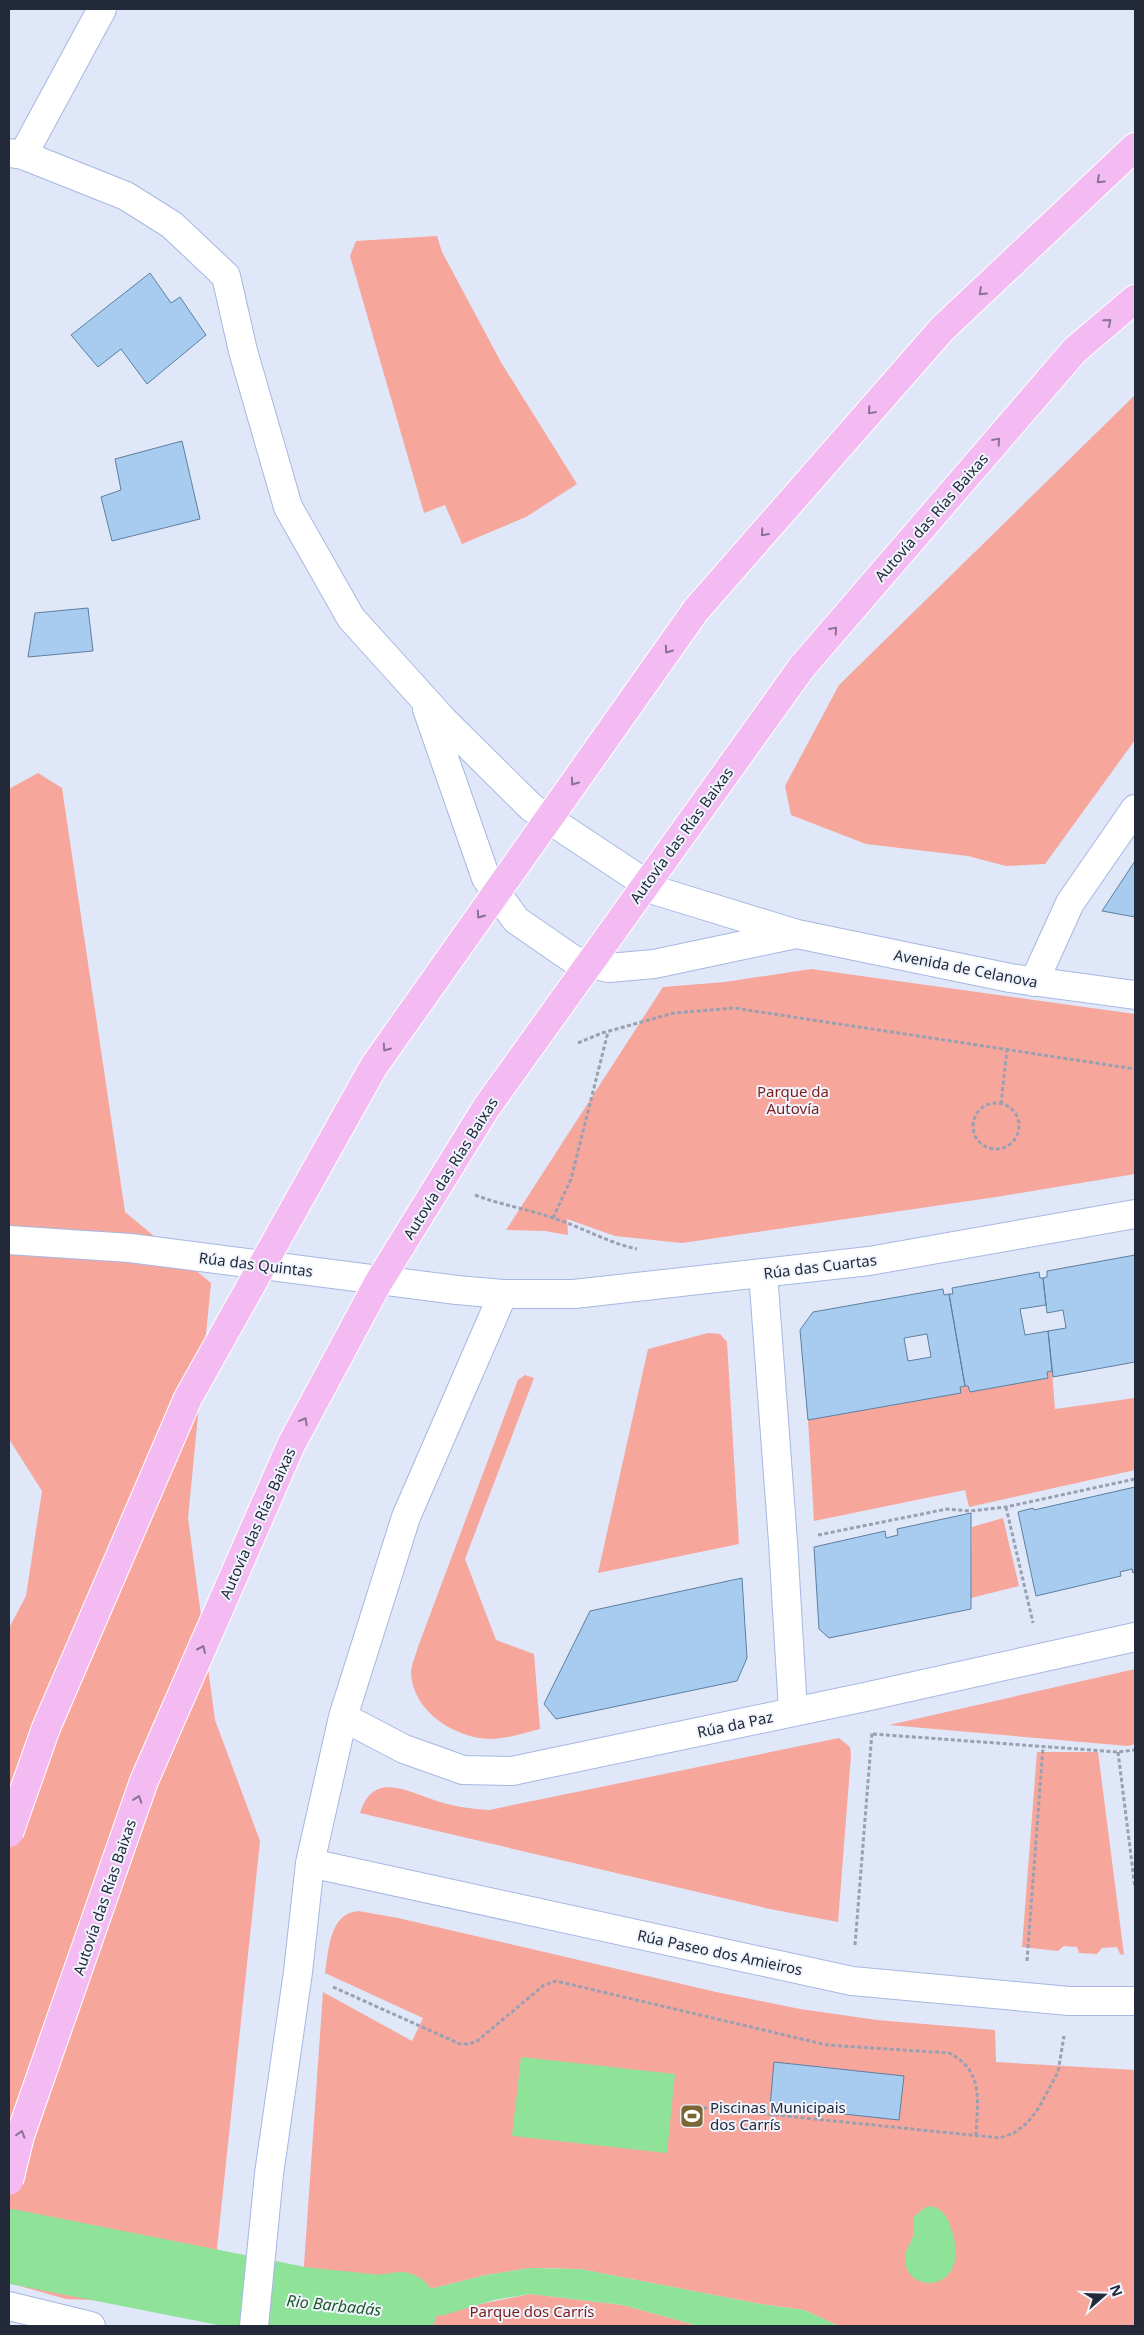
<svg xmlns="http://www.w3.org/2000/svg" width="1144" height="2335" font-family="'Noto Sans',sans-serif">
<rect width="100%" height="100%" fill="#dfe7f8"/>
<path fill="#f7a69c" d="M437,236L442,252L502,364L577,484L526,517L462,544L445,505L424,513L350,256L356,241Z
M1135,395V740L1045,864L1006,866L968,856L866,844L791,815L785,786L839,685Z
M38,773L62,788L125,1212L211,1283L188,1518L215,1720L260,1841L211,2305L66,2299L9,2283V1628L26,1596L42,1491L9,1439V789Z
M811,969L1135,1014V1174L996,1197L682,1243L615,1236L567,1219L568,1235L545,1231L506,1230L663,987L725,982Z
M708,1333L720,1334L727,1342L739,1544L598,1573L648,1349Z
M1052,1371L1055,1409L1135,1398V1470L969,1507L965,1490L814,1521L808,1420L813,1414Z
M525,1375L534,1378L465,1559L496,1640L534,1654L540,1729C524,1733 506,1739 490,1739C455,1738 413,1712 411,1673C411,1665 416,1655 418,1647L518,1380Z
M1003,1518L1019,1586L971,1598L972,1527Z
M1135,1669V1744L1128,1746L889,1725Z
M839,1738L850,1747L851,1755L838,1922L770,1909L360,1813C374,1769 409,1793 440,1802C457,1807 472,1809 489,1810Z
M1037,1752H1098L1124,1955L1120,1954L1117,1947L1102,1948L1097,1954L1079,1953L1077,1947L1064,1946L1058,1951L1022,1947Z
M358,1911L398,1918L716,1992L800,2009L877,2020L995,2030L996,2062L1135,2070V2326H839L804,2310L760,2304L580,2269L530,2268L486,2275L394,2298L302,2294L323,1992L412,2041L423,2018L325,1973C329,1950 329,1914 358,1911Z
M530,2294L623,2305L699,2326H297L298,2316L387,2323Z"/>
<path fill="#8fe399" d="M521,2057L675,2074L667,2153L512,2136Z
M931,2206C947,2211 948,2220 953,2234C970,2294 904,2295 905,2258C905,2249 911,2244 913,2236C915,2230 912,2224 914,2217L924,2208Z
M530,2268L580,2269L760,2304L804,2310L839,2326H699L623,2305L530,2294L494,2300L444,2315L387,2323L298,2316L302,2294L394,2298L486,2275Z"/>
<g fill="none" stroke-linecap="round" stroke-linejoin="round">
<path stroke="#8fe399" stroke-width="74" d="M9,2246L302,2304L380,2312L400,2309"/>
</g>
<path fill="#a7ccef" stroke="#5d80a0" fill-rule="evenodd" d="M150,273L171,303L180,297L206,335L147,384L121,349L98,367L71,335Z
M182,441L200,519L112,541L101,497L121,490L115,459Z
M88,608L93,651L28,657L35,613Z
M1135,861V917L1102,911Z
M1135,1255V1362L1053,1377L1048,1331L1066,1328L1063,1310L1047,1313L1043,1278L1047,1277V1271Z
M1039,1272L1040,1278H1043L1046,1305L1020,1309L1025,1335L1048,1331L1052,1371L1047,1372L1048,1378L970,1392L968,1386H965L949,1294H953L952,1288Z
M943,1289L944,1295L949,1294L965,1386L960,1387L961,1393L808,1420L800,1330L813,1312ZM927,1334L931,1357L908,1361L904,1338Z
M1135,1487V1572L1133,1573L1132,1569L1120,1572L1121,1576L1036,1596L1018,1512L1033,1508L1034,1510Z
M971,1513V1609L829,1638L819,1629L814,1547L885,1531L886,1538L898,1535L897,1529Z
M742,1578L747,1658L737,1681L556,1719L544,1704L590,1611Z
M774,2062L904,2076L899,2120L770,2106Z"/>
<g fill="none" stroke-linecap="round" stroke-linejoin="round">
<g stroke="#a6b8e2" stroke-width="30">
<path id="minor" d="M9,153L23,155L126,196L172,225L226,276L243,351L288,507L351,618L444,721L532,808L657,891L797,934L1010,978L1135,995
M23,155L102,9
M427,709L486,878L516,920L574,960L609,968L654,964L796,934
M1034,982L1070,903L1135,809
M9,1240L130,1248L457,1290L503,1294H574L869,1261L1135,1214
M763,1273L783,1542L793,1711
M343,1717L404,1749L463,1770L512,1771L865,1697L1135,1637
M310,1863L852,1981L1069,2001H1135
M9,2306L91,2326
M254,2326L269,2174L298,1972L310,1863L343,1717L406,1517L503,1294"/>
</g>
<g stroke="#fff" stroke-width="30">
<path id="highway" d="M696,610L942,329L1135,147
M802,667L1075,350L1135,299"/>
</g>
<path stroke="#99a0b1" stroke-width="3" stroke-dasharray="4 2.5" stroke-linecap="butt" d="M578,1043L602,1033L674,1013L734,1008L1135,1069
M973 1126a23 23 0 1 1 46 0a23 23 0 1 1-46 0Z
M1001,1104L1007,1050
M475,1195C501,1205 528,1209 553,1218C582,1227 608,1243 637,1249
M553,1218L571,1179L608,1032
M1006,1507L1033,1623
M818,1535L947,1509L970,1511L1006,1507L1135,1479
M873,1734L1118,1752L1135,1750
M1118,1752L1135,1888
M855,1945L872,1732
M1027,1961L1043,1747
M333,1987L460,2044H469L477,2041L544,1985L556,1981L827,2045L949,2053C985,2071 977,2102 976,2136
M697,2107L1000,2138L1014,2133L1027,2123L1038,2109L1058,2072L1064,2036"/>
<use href="#minor" stroke="#fff" stroke-width="28"/>
<use href="#highway" stroke="#f3bbf2" stroke-width="28"/>
<g stroke="#fff" stroke-width="30" stroke-linecap="butt">
<path id="highway-bridge" d="M9,1833L46,1728L188,1398L374,1066L696,610
M9,2181L20,2136L144,1781L291,1445L378,1283L486,1108L802,667"/>
</g>
<use href="#highway-bridge" stroke="#f3bbf2" stroke-width="28"/>
</g>
<defs><path id="oneway-chevron" d="M-2-3.5L2.5 0L-2 3.5" fill="none" stroke-width="1.6" stroke-linecap="round" stroke-linejoin="round" transform="scale(1.25)"/></defs>
<g stroke="#8a7296">
<use href="#oneway-chevron" transform="translate(1100 180) rotate(137)"/>
<use href="#oneway-chevron" transform="translate(982 292) rotate(137)"/>
<use href="#oneway-chevron" transform="translate(1108 322) rotate(-41)"/>
<use href="#oneway-chevron" transform="translate(871 411) rotate(131)"/>
<use href="#oneway-chevron" transform="translate(997 441) rotate(-49)"/>
<use href="#oneway-chevron" transform="translate(764 533) rotate(131)"/>
<use href="#oneway-chevron" transform="translate(834 630) rotate(-49)"/>
<use href="#oneway-chevron" transform="translate(668 650) rotate(125)"/>
<use href="#oneway-chevron" transform="translate(574 782) rotate(125)"/>
<use href="#oneway-chevron" transform="translate(480 915) rotate(125)"/>
<use href="#oneway-chevron" transform="translate(386 1048) rotate(125)"/>
<use href="#oneway-chevron" transform="translate(304 1421) rotate(-62)"/>
<use href="#oneway-chevron" transform="translate(202 1649) rotate(-66)"/>
<use href="#oneway-chevron" transform="translate(138 1799) rotate(-71)"/>
<use href="#oneway-chevron" transform="translate(21 2134) rotate(-73)"/>
</g>
<defs>
<g id="stadium-square" transform="scale(1.25)"><rect x="-9" y="-9" width="18" height="18" rx="4" fill="#7a6534" stroke="#f0f4fd"/><path d="M0-5a6.5 5 0 1 0 0 10a6.5 5 0 1 0 0-10ZM-3.5-1.8h7v3.6h-7Z" fill="#fff"/></g>
</defs>
<g fill-rule="evenodd">
<use href="#stadium-square" x="692" y="2116"/>
</g>
<g text-anchor="middle" dominant-baseline="central" stroke-width="4" stroke-linejoin="round" paint-order="stroke">
<g font-size="15" fill="#222939" stroke="#f0f4fd">
<text transform="translate(931 517) rotate(-49)">Autovía das Rías Baixas</text>
<text transform="translate(681 835) rotate(-54)">Autovía das Rías Baixas</text>
<text transform="translate(966 968) rotate(11)">Avenida de Celanova</text>
<text transform="translate(450 1168) rotate(-58)">Autovía das Rías Baixas</text>
<text transform="translate(256 1264) rotate(7)">Rúa das Quintas</text>
<text transform="translate(820 1266) rotate(-7)">Rúa das Cuartas</text>
<text transform="translate(257 1523) rotate(-66)">Autovía das Rías Baixas</text>
<text transform="translate(735 1724) rotate(-12)">Rúa da Paz</text>
<text transform="translate(104 1897) rotate(-71)">Autovía das Rías Baixas</text>
<text transform="translate(720 1952) rotate(12)">Rúa Paseo dos Amieiros</text>
</g>
<g font-size="15" fill="#7b1d1a" stroke="#f0f4fd">
<text x="793" y="1091">Parque da<tspan x="793" dy="17">Autovía</tspan></text>
<text x="532" y="2311">Parque dos Carrís</text>
</g>
<g font-size="15" fill="#222939" stroke="#f0f4fd" text-anchor="start">
<text x="710" y="2107">Piscinas Municipais<tspan x="710" dy="17">dos Carrís</tspan></text>
</g>
<g font-size="16" font-style="italic" fill="#1e5829" stroke="#f0f4fd">
<text transform="translate(334 2305) rotate(6)">Rio Barbadás</text>
</g>
</g>
<rect width="1144" height="2335" fill="none" stroke="#222939" stroke-width="20"/>
<g transform="translate(1104 2295) rotate(70)" stroke="#f0f4fd" stroke-width="4" paint-order="stroke">
<path d="M0-4L9 19L0 12L-9 19Z" fill="#222939"/>
<text y="-8" font-size="14" font-weight="bold" text-anchor="middle" fill="#222939">N</text>
</g>
</svg>
